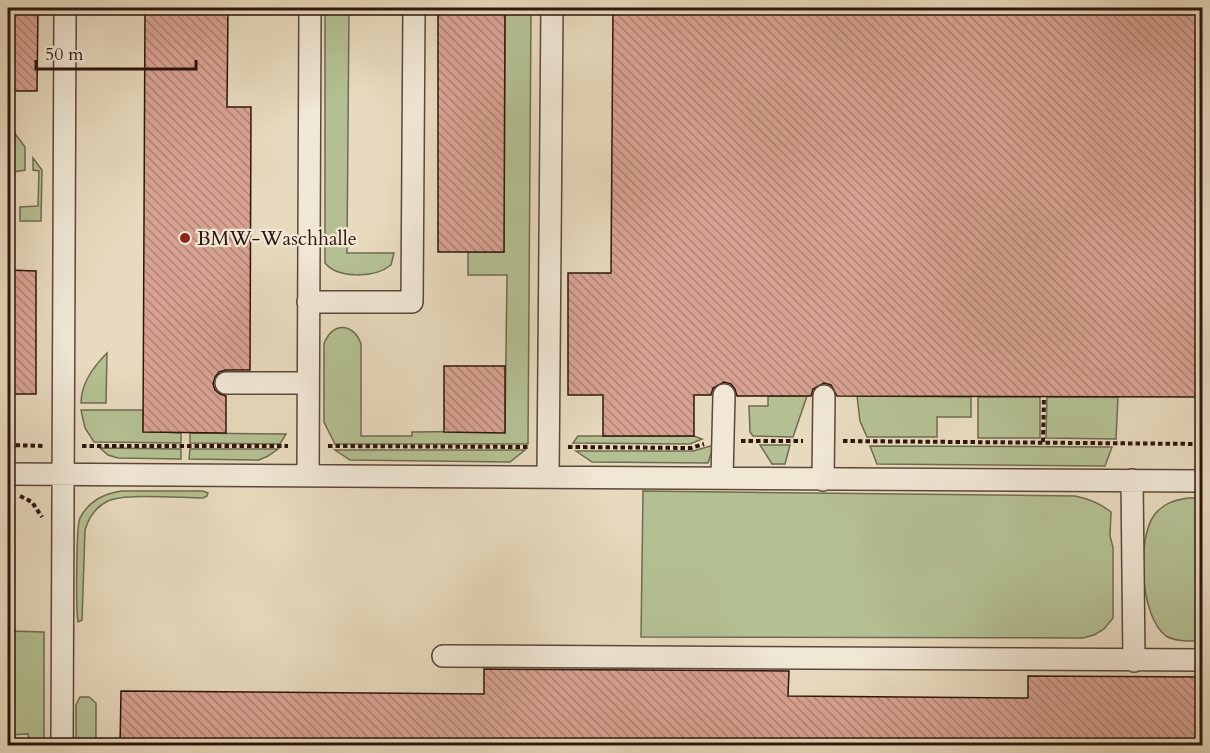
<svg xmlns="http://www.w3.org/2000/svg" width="1210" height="753" font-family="Cardo,serif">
<defs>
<pattern id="building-back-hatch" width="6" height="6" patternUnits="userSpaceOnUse" patternTransform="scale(1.5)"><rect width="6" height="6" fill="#d8a292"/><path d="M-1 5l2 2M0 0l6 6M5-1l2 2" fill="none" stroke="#b08376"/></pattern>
</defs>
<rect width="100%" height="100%" fill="#e8dabe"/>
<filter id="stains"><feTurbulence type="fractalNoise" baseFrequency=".00333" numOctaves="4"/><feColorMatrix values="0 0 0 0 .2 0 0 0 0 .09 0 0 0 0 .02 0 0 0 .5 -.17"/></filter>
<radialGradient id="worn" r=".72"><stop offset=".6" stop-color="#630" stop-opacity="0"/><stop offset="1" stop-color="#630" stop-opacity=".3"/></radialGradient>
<path fill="#b4c093" stroke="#706b50" stroke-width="1.5" d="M325,8H349L347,253H394L391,265C375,278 338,279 325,263Z
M505,8H531L528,444H335L324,422V344C332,321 354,323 361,344V436H412V432L505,431L507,275H468V252H504Z
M8,131H13L25,147V170L8,173Z
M33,158L42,170L41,221H20V207L38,206L39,171L33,170Z
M107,353L106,403H81C81,383 93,367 107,353Z
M768,396H807L793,437L753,436L750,432L749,406H768Z
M857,396L971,397V417H937V437H867L860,421Z
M978,397H1040V438H978Z
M1047,397H1118L1116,439L1046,438Z
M81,410H143V431L181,433V443L94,442L85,428Z
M190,433L286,434L280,444L190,443Z
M578,436H694L702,439L690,444L573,443Z
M714,445L708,463L592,462L576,451H693Z
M760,445H790L785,464H772Z
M870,446L1112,447L1105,466L877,464Z
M100,448L181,449V459L118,458L108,455Z
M190,449H278L268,456L259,460L189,459Z
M335,450H525L510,462L350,460Z
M121,491H203L208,493L207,496L203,498C180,498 126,493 108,501C95,507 89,517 85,530L82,620L78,622C76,610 76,526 80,518C89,501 103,494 121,491Z
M643,491L1075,496C1090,499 1100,503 1111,512L1110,536L1113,547V618L1104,629L1094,635L1083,638L641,637Z
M1188,498H1202V641C1191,641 1176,642 1166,636C1140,617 1136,538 1155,514C1164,503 1175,500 1188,498Z
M8,631L44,632V745H30L28,734L8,735Z
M80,697H89L96,703V745H76V705Z"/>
<path fill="url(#building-back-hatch)" stroke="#2d160d" stroke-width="1.5" d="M8,8H38L37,91H8Z
M145,8H228L227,107H251L250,370H226L219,372L215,377L213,384L215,390L220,394L226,396V433L143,432Z
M438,8H505L504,252H438Z
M613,8H1199L1198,397L837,396L831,385L824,383L813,389L811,396H737L735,389L731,384L724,382L713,388L711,395H694V436H603V395H568V273H611Z
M8,270L36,271V394H8Z
M444,366H505V433L444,432Z
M484,669L789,671L788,696L1028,698V676L1203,677V746H120L121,691L484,694Z"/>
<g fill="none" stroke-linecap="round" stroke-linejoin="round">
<g stroke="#5c4739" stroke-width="24">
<path id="minor" d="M308,302H412L414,8
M226,383H308
M8,474L1202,481
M308,476L310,8
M548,477L552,8
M722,478L724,395
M823,480L824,396
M1132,480L1134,661
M443,656L1202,660
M62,746L65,8"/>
</g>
<path stroke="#2d160d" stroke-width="4" stroke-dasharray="4.5 3" stroke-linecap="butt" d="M741,441H803
M843,441L1202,444
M1043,442L1044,397
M8,445L45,446
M82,446H288
M328,446L528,447
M568,447L691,448L704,444
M20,496L32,502L42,517"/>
<use href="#minor" stroke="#f0e7d5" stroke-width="21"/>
</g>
<circle fill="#8f2418" stroke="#f0e7d5" stroke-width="2" cx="185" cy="238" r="6"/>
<g text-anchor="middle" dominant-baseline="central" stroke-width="4.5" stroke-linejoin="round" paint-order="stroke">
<g font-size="20" fill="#2d160d" stroke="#f0e7d5" text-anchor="start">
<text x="197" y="238">BMW-Waschhalle</text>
</g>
</g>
<rect width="1210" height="753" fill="none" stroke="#e8dabe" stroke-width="30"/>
<rect x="9" y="9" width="1192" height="735" fill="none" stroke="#2d160d" stroke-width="3"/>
<rect x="15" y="15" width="1180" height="723" fill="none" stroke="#2d160d" stroke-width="1.5"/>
<path d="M36 60v9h160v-9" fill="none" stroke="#2d160d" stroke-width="3"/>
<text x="45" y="60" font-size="18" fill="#2d160d" stroke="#f0e7d5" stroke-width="4.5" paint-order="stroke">50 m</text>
<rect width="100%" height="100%" filter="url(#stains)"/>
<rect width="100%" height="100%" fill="url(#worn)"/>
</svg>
